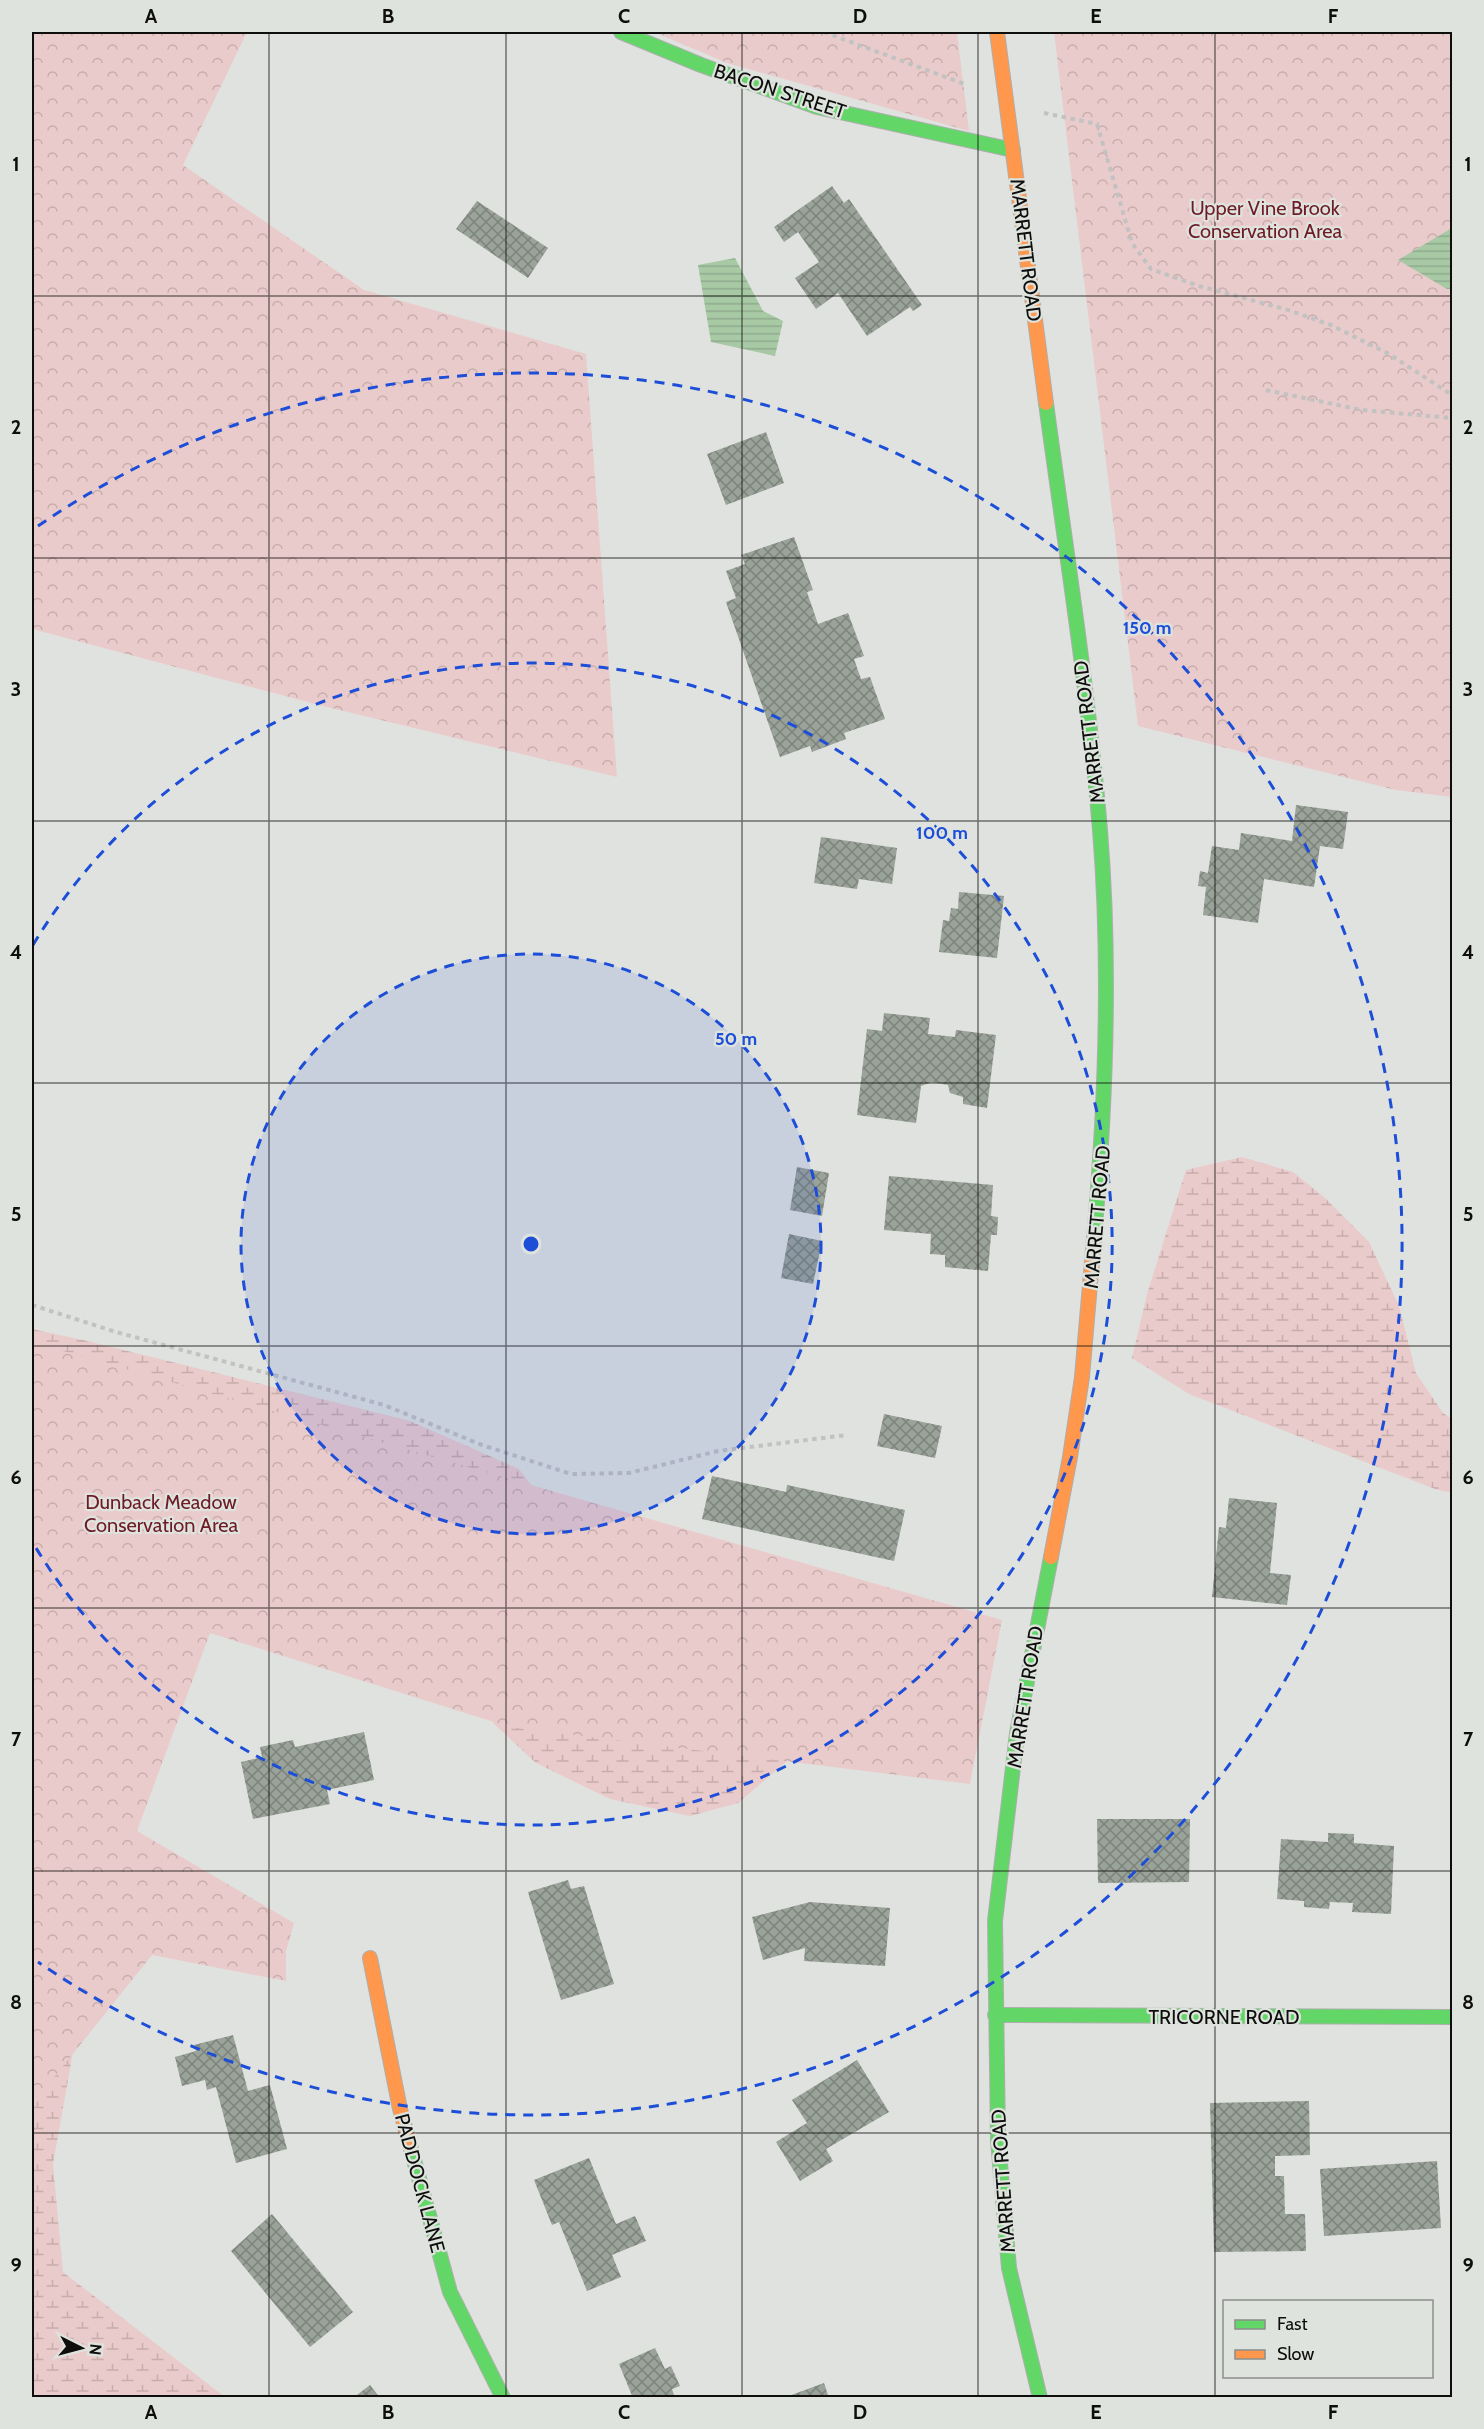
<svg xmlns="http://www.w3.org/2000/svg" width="1484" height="2429" font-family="Cabin,sans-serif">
<defs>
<pattern id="wetland-marsh" width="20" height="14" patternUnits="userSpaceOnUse" patternTransform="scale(1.5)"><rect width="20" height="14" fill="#eacbcb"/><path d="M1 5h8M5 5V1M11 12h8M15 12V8" fill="none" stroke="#c8adad"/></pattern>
<pattern id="park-crowns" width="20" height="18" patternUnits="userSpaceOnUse" patternTransform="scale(1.5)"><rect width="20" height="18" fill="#eacbcb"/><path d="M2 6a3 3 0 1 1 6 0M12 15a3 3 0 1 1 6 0" fill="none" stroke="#c8adad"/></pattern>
<pattern id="water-rules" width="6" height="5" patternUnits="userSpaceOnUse" patternTransform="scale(1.5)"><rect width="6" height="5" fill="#a7c9a4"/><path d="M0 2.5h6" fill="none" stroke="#8fab8c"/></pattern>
<pattern id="building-cross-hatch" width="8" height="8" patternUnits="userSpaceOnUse" patternTransform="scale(1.5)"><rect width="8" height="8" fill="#9aa399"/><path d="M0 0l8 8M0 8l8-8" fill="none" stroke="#7c837b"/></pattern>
</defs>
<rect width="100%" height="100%" fill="#e0e2df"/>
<path fill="url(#wetland-marsh)" d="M1242,1157L1293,1172L1324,1197L1369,1242L1399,1306L1416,1373L1443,1413L1452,1419V1493L1435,1489L1189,1394L1132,1358L1147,1294L1186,1170Z
M32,1329L83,1340L410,1421L519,1469L584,1554L819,1726L786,1762L738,1803L690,1816L610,1799L536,1763L493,1723L483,1654L32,1577Z
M32,1885L73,2052L53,2164L63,2272L225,2397H32Z"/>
<path fill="url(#park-crowns)" d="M32,32H247L183,165L364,290L586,354L617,777L319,705L32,629Z
M654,32H957L969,131L727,63Z
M1054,32H1452V797L1396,790L1138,726Z
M32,1342L1002,1620L970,1784L510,1727L210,1633L137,1831L294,1923L286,1951V1981L152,1955L32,2105Z"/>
<path fill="url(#water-rules)" d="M1452,228V289H1447L1398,260Z
M735,258L763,311L783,321L775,356L711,342L698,265Z"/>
<path fill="url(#building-cross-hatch)" d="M832,186L844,203L849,199L922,305L913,311L910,307L867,336L838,293L816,309L795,278L819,262L798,232L784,242L774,227Z
M477,201L548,248L528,278L456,229Z
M766,432L784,483L726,505L707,454Z
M794,537L813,590L807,592L818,624L848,613L864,656L854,659L861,679L870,677L885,719L844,733L846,739L812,752L810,746L780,757L726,602L736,598L726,571L745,564L741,555Z
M1296,805L1348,812L1343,849L1320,846L1314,887L1264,879L1258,923L1203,915L1206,887L1198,886L1200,871L1208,873L1212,846L1239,850L1241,833L1292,841Z
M821,837L897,848L892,884L859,879L857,889L814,883Z
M959,892L1004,896L997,958L939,952L943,920L949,921L951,908L958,909Z
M884,1013L930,1018L928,1034L955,1037L956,1030L996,1035L987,1108L963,1104V1097L950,1093L948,1085L932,1082L921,1086L916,1123L857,1115L867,1029L882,1031Z
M797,1167L829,1173L822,1216L790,1210Z
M889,1176L993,1185L991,1216L998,1217L997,1235H991L988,1271L945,1267V1255L930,1254L931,1234L884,1230Z
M789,1234L822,1241L813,1284L781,1278Z
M884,1414L942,1426L935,1458L877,1446Z
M712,1476L786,1492L787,1485L905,1510L894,1561L702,1519Z
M1229,1498L1277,1503L1270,1573L1291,1575L1287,1605L1212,1597L1219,1527L1226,1528Z
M364,1732L374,1780L327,1790L330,1804L253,1819L241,1762L262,1757L260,1747L293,1740L295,1747Z
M1097,1819H1190L1189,1882L1098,1883Z
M1328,1833L1354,1834V1843L1394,1846L1391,1914L1352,1912L1353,1903L1330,1902L1329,1909L1304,1907V1901L1277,1899L1281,1839L1328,1842Z
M568,1880L571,1889L584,1886L614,1984L561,2000L528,1892Z
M810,1902L890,1908L885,1966L804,1961L805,1948L763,1960L752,1917Z
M233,2035L248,2091L270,2085L287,2149L236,2163L216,2087L207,2090L205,2080L182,2086L175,2057L196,2051L194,2045Z
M857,2060L889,2112L826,2149L833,2161L800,2181L776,2142L807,2123L792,2100Z
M1309,2101L1310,2155L1275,2156V2176H1284L1285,2214H1305L1306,2251L1214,2252L1210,2103Z
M589,2158L616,2224L635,2216L646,2241L612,2255L621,2277L587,2291L559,2222L552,2225L534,2180Z
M1437,2161L1441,2228L1324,2236L1320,2169Z
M272,2214L353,2312L310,2347L231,2251Z
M655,2348L665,2369L671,2366L680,2386L672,2389L675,2398H633L619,2364Z
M824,2383L829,2398H786V2397Z
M370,2385L380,2398H353Z"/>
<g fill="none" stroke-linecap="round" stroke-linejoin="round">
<g stroke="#adafad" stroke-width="16">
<path id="fast" d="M621,32L701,65L817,107L1013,150
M1046,403C1065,545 1088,687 1100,830C1111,966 1106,1103 1094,1238
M995,2015L1452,2017
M411,2149L450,2292L503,2398
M1040,2398L1009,2268L998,2140L995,1921L1017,1733L1051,1557"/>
</g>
<g stroke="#adafad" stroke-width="16">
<path id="slow" d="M997,32L1046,403
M1051,1557L1070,1457L1082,1377L1094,1238
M370,1958L400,2109L411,2149"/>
</g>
<path stroke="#c1c2c1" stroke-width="4" stroke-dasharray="4.5 4.5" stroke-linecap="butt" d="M824,32L967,85
M1044,113L1097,124L1132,243L1151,269L1199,286L1288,310L1331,325L1389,354L1452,395
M1266,390L1362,410L1452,418
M32,1305L116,1332L384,1405L482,1445L571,1474L629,1473L718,1451L847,1435"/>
<use href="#fast" stroke="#63d668" stroke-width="14"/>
<use href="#slow" stroke="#ff974d" stroke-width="14"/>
</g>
<path fill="none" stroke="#0e0f0d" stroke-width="1.5" stroke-opacity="0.55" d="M269,32V2398M506,32V2398M742,32V2398M978,32V2398M1215,32V2398M32,296H1452M32,558H1452M32,821H1452M32,1083H1452M32,1346H1452M32,1608H1452M32,1871H1452M32,2133H1452"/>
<circle cx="531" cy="1244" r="290" fill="#1d4ed8" fill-opacity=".12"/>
<g fill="none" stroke="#1d4ed8" stroke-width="3" stroke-dasharray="10 8">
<circle cx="531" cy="1244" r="290"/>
<path d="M33 945A581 581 0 1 1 33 1543"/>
<path d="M38 526A871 871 0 1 1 38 1962"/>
</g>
<g text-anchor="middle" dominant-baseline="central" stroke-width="4.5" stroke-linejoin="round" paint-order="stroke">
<g font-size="20" fill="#0e0f0d" stroke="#dfe3de">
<text transform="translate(780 91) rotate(18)">BACON STREET</text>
<text transform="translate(1026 250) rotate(83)">MARRETT ROAD</text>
<text transform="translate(1089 732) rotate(-97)">MARRETT ROAD</text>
<text transform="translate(1097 1217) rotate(-85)">MARRETT ROAD</text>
<text transform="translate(1025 1697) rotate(-81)">MARRETT ROAD</text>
<text x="1224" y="2017">TRICORNE ROAD</text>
<text transform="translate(1003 2181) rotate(-94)">MARRETT ROAD</text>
<text transform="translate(420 2183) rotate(75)">PADDOCK LANE</text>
</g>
<g font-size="20" fill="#6e1b25" stroke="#dfe3de">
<text x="1265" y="208">Upper Vine Brook<tspan x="1265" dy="23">Conservation Area</tspan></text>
<text x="161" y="1502">Dunback Meadow<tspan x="161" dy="23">Conservation Area</tspan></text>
</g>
</g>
<circle cx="531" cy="1244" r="9" fill="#1d4ed8" stroke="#dfe3de" stroke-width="3"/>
<g font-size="18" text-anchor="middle" font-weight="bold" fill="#1d4ed8" stroke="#dfe3de" stroke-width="4.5" stroke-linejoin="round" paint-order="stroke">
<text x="1147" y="634">150 m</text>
<text x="942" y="839">100 m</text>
<text x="736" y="1045">50 m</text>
</g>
<rect width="1484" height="2429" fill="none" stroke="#dfe3de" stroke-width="66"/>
<rect x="1223" y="2300" width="210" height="78" fill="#dfe3de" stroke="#8b8e8a" stroke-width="1.5"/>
<rect x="1235" y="2320" width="30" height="9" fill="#63d668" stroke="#8b8e8a" stroke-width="1.5"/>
<text x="1277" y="2330" font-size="18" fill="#0e0f0d">Fast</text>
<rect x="1235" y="2350" width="30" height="9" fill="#ff974d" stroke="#8b8e8a" stroke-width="1.5"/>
<text x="1277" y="2360" font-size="18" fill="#0e0f0d">Slow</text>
<g transform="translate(81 2348) rotate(96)" stroke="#dfe3de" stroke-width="4.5" paint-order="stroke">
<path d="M0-4.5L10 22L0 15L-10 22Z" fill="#0e0f0d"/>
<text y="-9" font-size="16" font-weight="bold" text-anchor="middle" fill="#0e0f0d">N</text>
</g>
<rect x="33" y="33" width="1418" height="2363" fill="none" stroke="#0e0f0d" stroke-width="2"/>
<g font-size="20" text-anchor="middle" font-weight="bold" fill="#0e0f0d">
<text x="151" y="23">A</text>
<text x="388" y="23">B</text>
<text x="624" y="23">C</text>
<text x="860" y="23">D</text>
<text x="1096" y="23">E</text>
<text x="1333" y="23">F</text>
<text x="16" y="171">1</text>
<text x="1468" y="171">1</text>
<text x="16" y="434">2</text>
<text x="1468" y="434">2</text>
<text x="16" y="696">3</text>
<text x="1468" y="696">3</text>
<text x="16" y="959">4</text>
<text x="1468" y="959">4</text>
<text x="16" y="1221">5</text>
<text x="1468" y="1221">5</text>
<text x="16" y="1484">6</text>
<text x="1468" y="1484">6</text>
<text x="16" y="1746">7</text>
<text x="1468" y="1746">7</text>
<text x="16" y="2009">8</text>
<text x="1468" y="2009">8</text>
<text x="16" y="2272">9</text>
<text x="1468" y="2272">9</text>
<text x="151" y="2419">A</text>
<text x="388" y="2419">B</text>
<text x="624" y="2419">C</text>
<text x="860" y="2419">D</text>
<text x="1096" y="2419">E</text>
<text x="1333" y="2419">F</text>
</g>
</svg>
